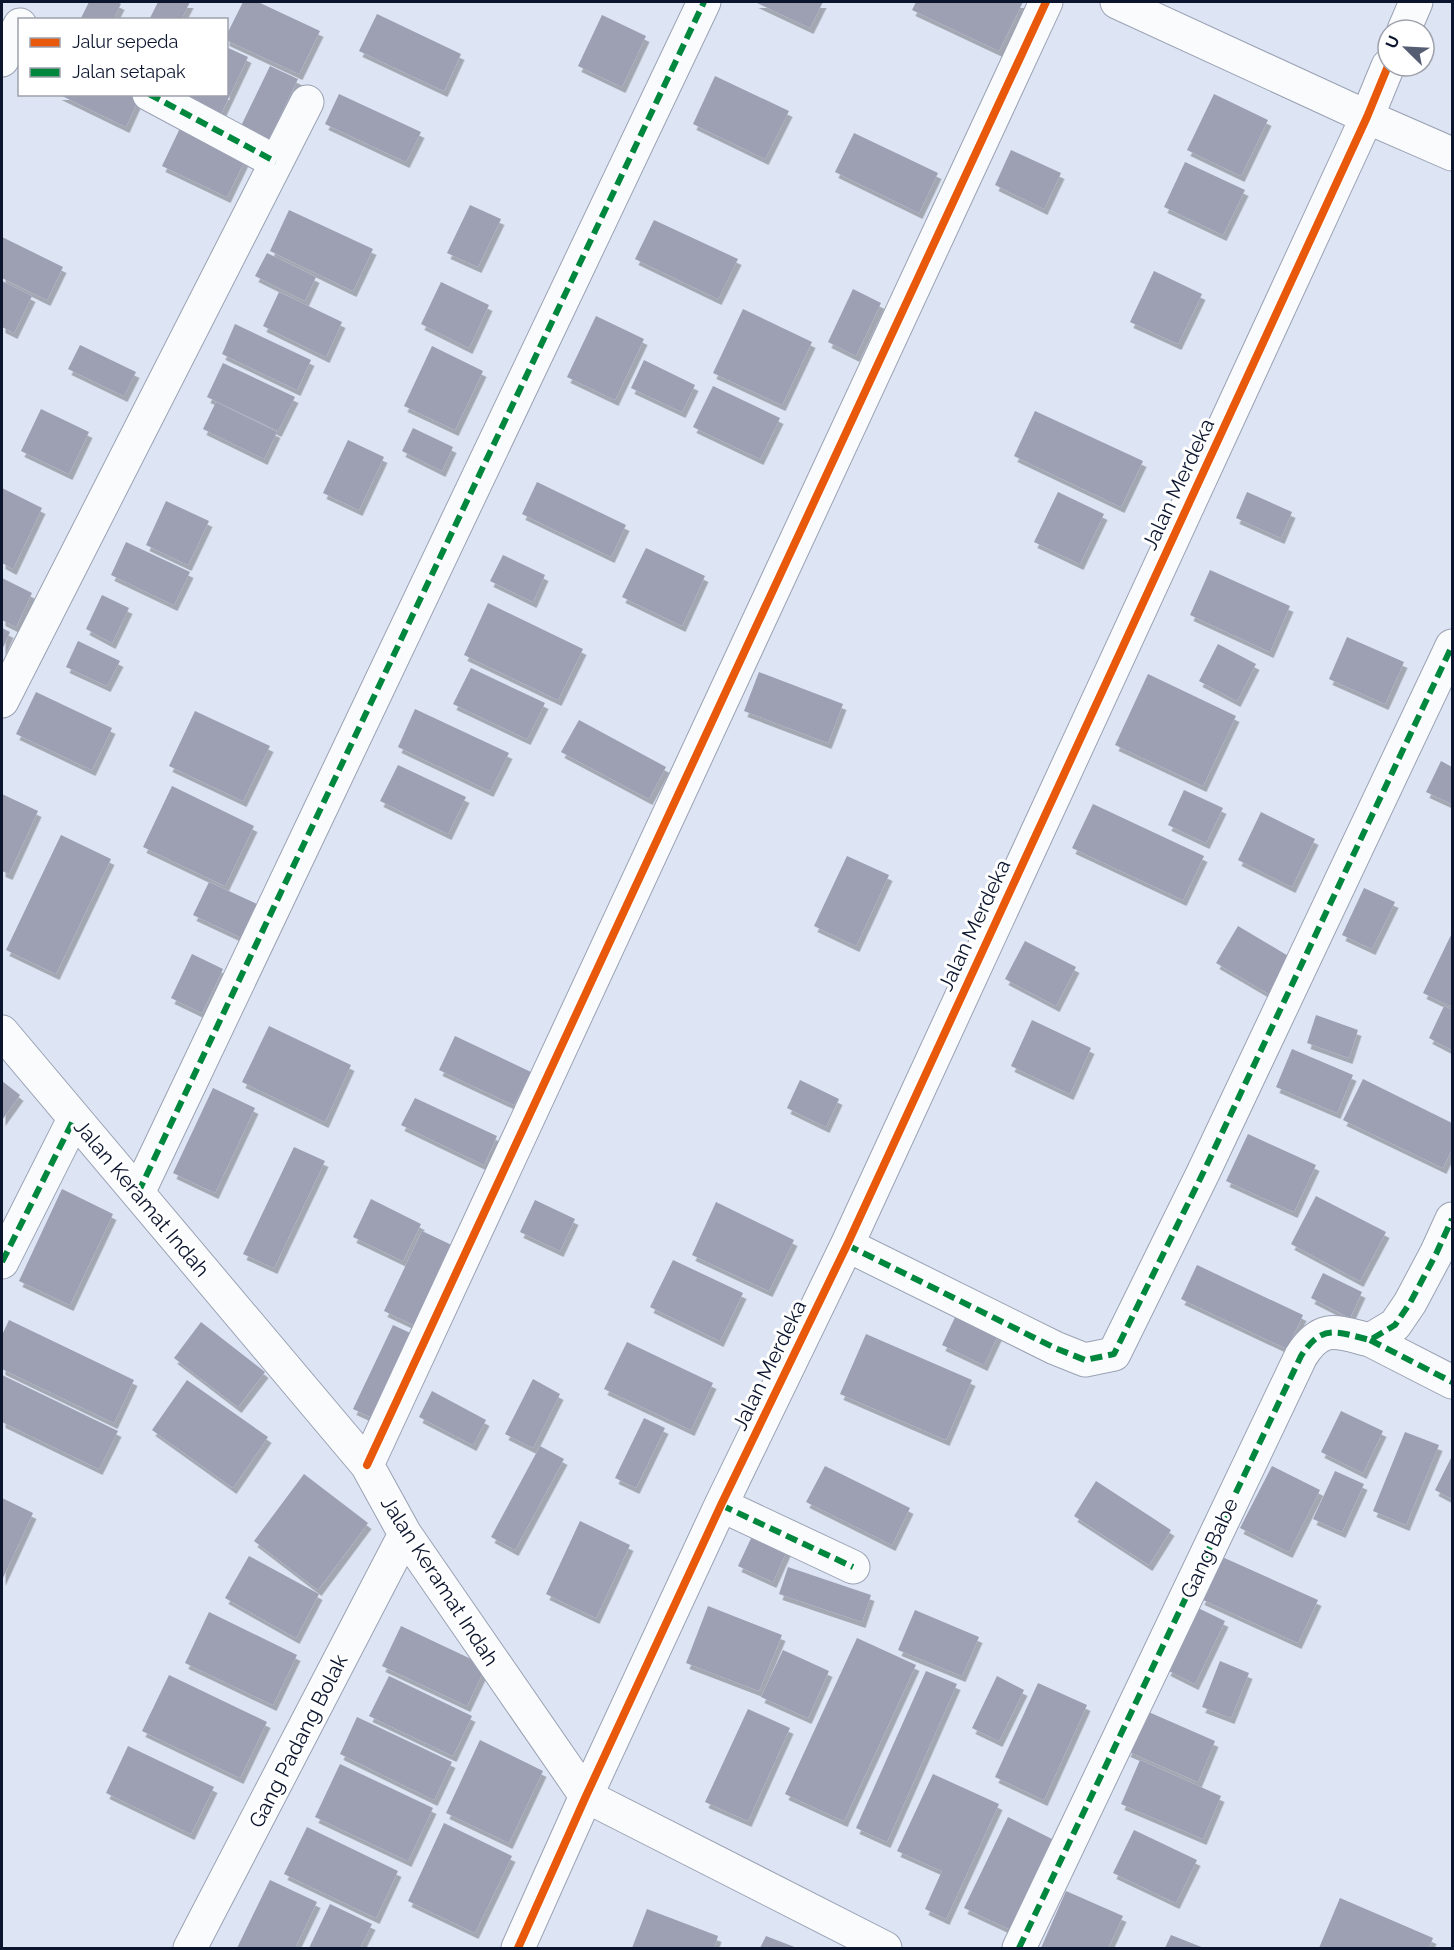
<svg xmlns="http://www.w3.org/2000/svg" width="1454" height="1950" font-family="Raleway,sans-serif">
<defs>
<filter id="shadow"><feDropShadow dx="3.5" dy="6" stdDeviation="0" flood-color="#0004"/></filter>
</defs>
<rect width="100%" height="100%" fill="#dde4f3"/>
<path fill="#9d9fb3" filter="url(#shadow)" d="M89,2H117L121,4L113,20H80Z
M158,2H190L181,20H149Z
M243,2H258L320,31L299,74L226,40V36Z
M755,2H823L810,28Z
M916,2H1023L999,51L912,10Z
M377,14L461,54L444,91L359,51Z
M602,15L646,36L622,87L578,66Z
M226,47L248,57L221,114L181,94H226Z
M270,66L298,79L268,141L240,128Z
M715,76L789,111L765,159L693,124Z
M58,94H141L126,127Z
M339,94L421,132L406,162L325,124Z
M1214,94L1268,120L1241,176L1187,150Z
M182,124L247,156L227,197L162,166Z
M854,133L938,173L919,213L835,172Z
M1011,150L1061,173L1044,209L995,185Z
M1185,162L1245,190L1223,235L1164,207Z
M470,205L501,219L478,267L447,253Z
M289,210L373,249L353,291L270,251Z
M654,220L738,259L718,299L635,259Z
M2,237L63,267L47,300L2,278Z
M267,253L316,277L305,301L255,276Z
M1154,271L1202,294L1178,344L1130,322Z
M2,281L32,296L14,333L2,327Z
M441,282L489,305L469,348L421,324Z
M853,289L881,303L856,356L828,342Z
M279,292L342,322L326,357L263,326Z
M743,309L812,342L782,405L713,373Z
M596,316L644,339L615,400L567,377Z
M235,324L311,360L297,390L222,354Z
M80,345L136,372L124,396L68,369Z
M432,346L483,371L455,430L404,406Z
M644,360L695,385L682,412L631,388Z
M223,363L295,397L278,431L207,397Z
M713,386L780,418L760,459L693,427Z
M216,402L277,432L264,459L203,429Z
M41,409L89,432L69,474L21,451Z
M1035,411L1143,461L1121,507L1014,456Z
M413,428L453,447L442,471L402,451Z
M348,440L384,457L359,510L323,493Z
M537,482L626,525L611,557L522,514Z
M2,488L42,508L13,569L2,563Z
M1058,492L1104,514L1080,564L1034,542Z
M1247,492L1292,512L1281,538L1236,518Z
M166,501L209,521L188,565L146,545Z
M126,542L190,572L174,605L111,575Z
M646,548L705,576L682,626L622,597Z
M503,555L545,575L533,602L490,581Z
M1210,570L1290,606L1270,652L1190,615Z
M2,578L32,593L16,627L2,620Z
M102,595L129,608L112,643L86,629Z
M488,603L583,649L558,700L464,655Z
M2,628L10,632L2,650Z
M1347,637L1404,662L1385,704L1329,679Z
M78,641L120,661L107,686L66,667Z
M1218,644L1256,664L1237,701L1199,681Z
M471,668L545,703L527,739L453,704Z
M759,672L843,704L828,743L744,711Z
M1148,674L1236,716L1203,786L1115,745Z
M36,692L112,728L92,770L16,734Z
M415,709L509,753L490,791L398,747Z
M195,711L270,746L243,801L169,766Z
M579,720L666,767L649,799L561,752Z
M1441,761L1452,767V804L1426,792Z
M398,765L466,797L448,834L380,801Z
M172,786L254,826L225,886L143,847Z
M1184,790L1223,808L1206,843L1168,825Z
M2,794L38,811L9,874L2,871Z
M1093,804L1204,856L1183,900L1072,848Z
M1261,812L1315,839L1292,887L1238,860Z
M61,835L111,859L56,974L6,950Z
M847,856L889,875L856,946L814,926Z
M209,882L257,904L242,938L193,915Z
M1364,888L1395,902L1372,949L1342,935Z
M1238,926L1290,957L1269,994L1216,963Z
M1452,933V1007L1423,993Z
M1025,941L1076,967L1056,1006L1005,979Z
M192,954L223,969L202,1013L171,998Z
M1444,1006L1452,1010V1050L1429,1038Z
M1316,1015L1358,1030L1349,1058L1307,1043Z
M1032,1020L1091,1048L1070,1094L1011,1066Z
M269,1026L351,1065L325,1122L242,1082Z
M455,1036L531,1072L514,1105L439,1070Z
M1292,1049L1353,1075L1337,1113L1276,1087Z
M1363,1079L1452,1123V1149L1443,1168L1343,1120Z
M800,1080L839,1099L826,1127L787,1108Z
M2,1081L20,1095L2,1120Z
M213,1088L255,1108L215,1193L173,1173Z
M415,1098L497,1136L484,1165L401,1125Z
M1248,1134L1316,1165L1294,1212L1226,1181Z
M294,1147L325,1161L274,1268L243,1254Z
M62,1189L113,1214L70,1305L19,1281Z
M1316,1196L1386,1232L1360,1281L1291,1244Z
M371,1199L421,1224L403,1261L353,1237Z
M535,1200L575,1219L560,1251L520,1232Z
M716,1202L794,1240L769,1291L692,1255Z
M422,1231L460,1249L422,1329L384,1311Z
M673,1260L743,1293L720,1341L650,1307Z
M1197,1265L1303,1315L1287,1349L1181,1299Z
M1323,1273L1362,1292L1350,1318L1311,1298Z
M957,1313L999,1333L984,1365L942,1345Z
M9,1320L134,1380L114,1423L2,1369V1335Z
M201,1322L265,1372L238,1407L174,1358Z
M393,1325L419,1337L379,1421L353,1409Z
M866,1334L972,1380L946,1440L840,1394Z
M627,1342L713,1383L691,1430L604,1389Z
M2,1375L118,1431L99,1469L2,1422Z
M533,1379L560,1394L533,1448L505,1434Z
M187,1380L268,1437L233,1488L152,1430Z
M432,1391L486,1420L473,1445L419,1417Z
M1341,1411L1383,1431L1363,1473L1321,1452Z
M644,1418L665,1428L636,1488L615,1478Z
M1405,1432L1439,1445L1406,1525L1373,1511Z
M540,1446L564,1459L515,1550L491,1537Z
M1452,1456V1499L1435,1490Z
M825,1466L910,1508L892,1545L806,1502Z
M1272,1466L1320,1490L1289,1552L1240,1528Z
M1335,1471L1364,1484L1342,1532L1313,1519Z
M304,1474L368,1523L318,1590L254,1541Z
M1096,1481L1171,1530L1149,1565L1074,1516Z
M2,1498L33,1513L2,1580Z
M580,1521L630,1545L596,1618L546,1594Z
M755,1530L789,1546L773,1582L738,1566Z
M249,1556L319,1594L296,1638L225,1598Z
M1220,1556L1318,1600L1298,1643L1201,1599Z
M788,1567L871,1595L862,1622L779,1594Z
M708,1606L782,1635L759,1691L686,1663Z
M1198,1608L1225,1621L1195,1684L1167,1670Z
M915,1610L979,1637L962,1676L898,1650Z
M209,1612L297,1655L273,1705L185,1663Z
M401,1626L486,1666L467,1706L382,1666Z
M857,1638L916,1665L844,1821L785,1794Z
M783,1650L829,1671L808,1718L761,1697Z
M1220,1661L1249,1673L1231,1718L1202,1707Z
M926,1671L957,1684L887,1842L856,1828Z
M169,1675L267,1722L240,1778L142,1731Z
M389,1676L472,1716L453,1756L369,1716Z
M997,1676L1024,1690L999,1741L972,1728Z
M1038,1683L1087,1705L1044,1800L995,1777Z
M748,1709L790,1728L748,1821L705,1802Z
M1144,1710L1215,1741L1198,1782L1127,1751Z
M357,1717L452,1762L434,1800L340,1754Z
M480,1740L543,1771L509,1843L446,1813Z
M128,1746L214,1787L191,1834L106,1793Z
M1140,1760L1221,1796L1203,1839L1121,1804Z
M340,1764L433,1808L408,1861L315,1817Z
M933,1774L999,1804L946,1919L925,1909L942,1871L897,1851Z
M1008,1817L1054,1840L1011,1930L964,1908Z
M444,1823L512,1856L475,1933L408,1901Z
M307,1827L398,1871L376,1918L284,1874Z
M1134,1830L1197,1860L1176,1903L1113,1873Z
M270,1880L317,1902L295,1948H237Z
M1066,1891L1123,1916L1108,1948H1041Z
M1340,1898L1433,1938L1429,1948H1319Z
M330,1904L372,1924L360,1948H309Z
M647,1909L718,1936L714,1948H632Z
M1171,1935L1204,1948H1165Z
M766,1936L797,1948H760Z"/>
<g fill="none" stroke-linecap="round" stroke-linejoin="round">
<g stroke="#9aa2b4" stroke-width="35">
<path id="minor" d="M1117,2L1367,117L1452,154
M1404,30L1416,2
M2,60L20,25
M149,94L276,162
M2,701L307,102
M2,1032L367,1465L405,1534L586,1796L885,1948
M138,1193L704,2
M847,1245L1055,1348L1085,1360L1114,1354L1203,1173L1452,646
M2,1262L74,1119
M1370,1340L1452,1382
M367,1465L1046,2
M721,1505L853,1567
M190,1948L405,1534
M518,1948L586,1796L721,1505L847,1245L1367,117L1388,66
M1019,1948L1301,1356C1322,1323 1337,1332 1370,1340L1395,1325L1410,1303L1436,1254L1452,1219"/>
</g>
<use href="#minor" stroke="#fafbfd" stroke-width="33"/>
<path stroke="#00873e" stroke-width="6" stroke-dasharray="12 6" stroke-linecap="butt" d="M19,26H20
M149,94L276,162
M138,1193L704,2
M847,1245L1055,1348L1085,1360L1114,1354L1203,1173L1452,646
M2,1262L74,1119
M1370,1340L1452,1382
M721,1505L853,1567
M1019,1948L1301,1356C1322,1323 1337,1332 1370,1340L1395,1325L1410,1303L1436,1254L1452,1219"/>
<g stroke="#fff" stroke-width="11">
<path id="cycleway" d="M367,1465L1046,2
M518,1948L586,1796L721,1505L847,1245L1367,117L1388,66"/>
</g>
<use href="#cycleway" stroke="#e8590c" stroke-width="8"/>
</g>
<g text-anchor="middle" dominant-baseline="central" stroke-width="6" stroke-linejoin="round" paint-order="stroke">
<g font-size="21" fill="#0b152d" stroke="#fff">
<text transform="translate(1178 484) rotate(-65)">Jalan Merdeka</text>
<text transform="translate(974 925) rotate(-65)">Jalan Merdeka</text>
<text transform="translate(142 1198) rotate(50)">Jalan Keramat Indah</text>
<text transform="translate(769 1365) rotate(-64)">Jalan Merdeka</text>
<text transform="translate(1209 1548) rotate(-65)">Gang Babe</text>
<text transform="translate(440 1581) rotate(57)">Jalan Keramat Indah</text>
<text transform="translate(298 1741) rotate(-63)">Gang Padang Bolak</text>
</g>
</g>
<rect width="1454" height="1950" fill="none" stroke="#0b152d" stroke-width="6"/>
<rect x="18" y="18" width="210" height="78" fill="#ffffff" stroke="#9da1ab" stroke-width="1.5"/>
<rect x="30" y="38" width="30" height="9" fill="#e8590c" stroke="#9da1ab" stroke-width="1.5"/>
<text x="72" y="48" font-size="18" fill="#0b152d">Jalur sepeda</text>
<rect x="30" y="68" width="30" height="9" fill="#00873e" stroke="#9da1ab" stroke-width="1.5"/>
<text x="72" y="78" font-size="18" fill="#0b152d">Jalan setapak</text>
<g transform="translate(1406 48) rotate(294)"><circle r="28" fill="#ffffff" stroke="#9da1ab" stroke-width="1.5"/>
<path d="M0-4.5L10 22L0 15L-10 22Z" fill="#545d72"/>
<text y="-9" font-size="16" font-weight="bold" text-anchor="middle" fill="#0b152d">U</text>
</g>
</svg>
